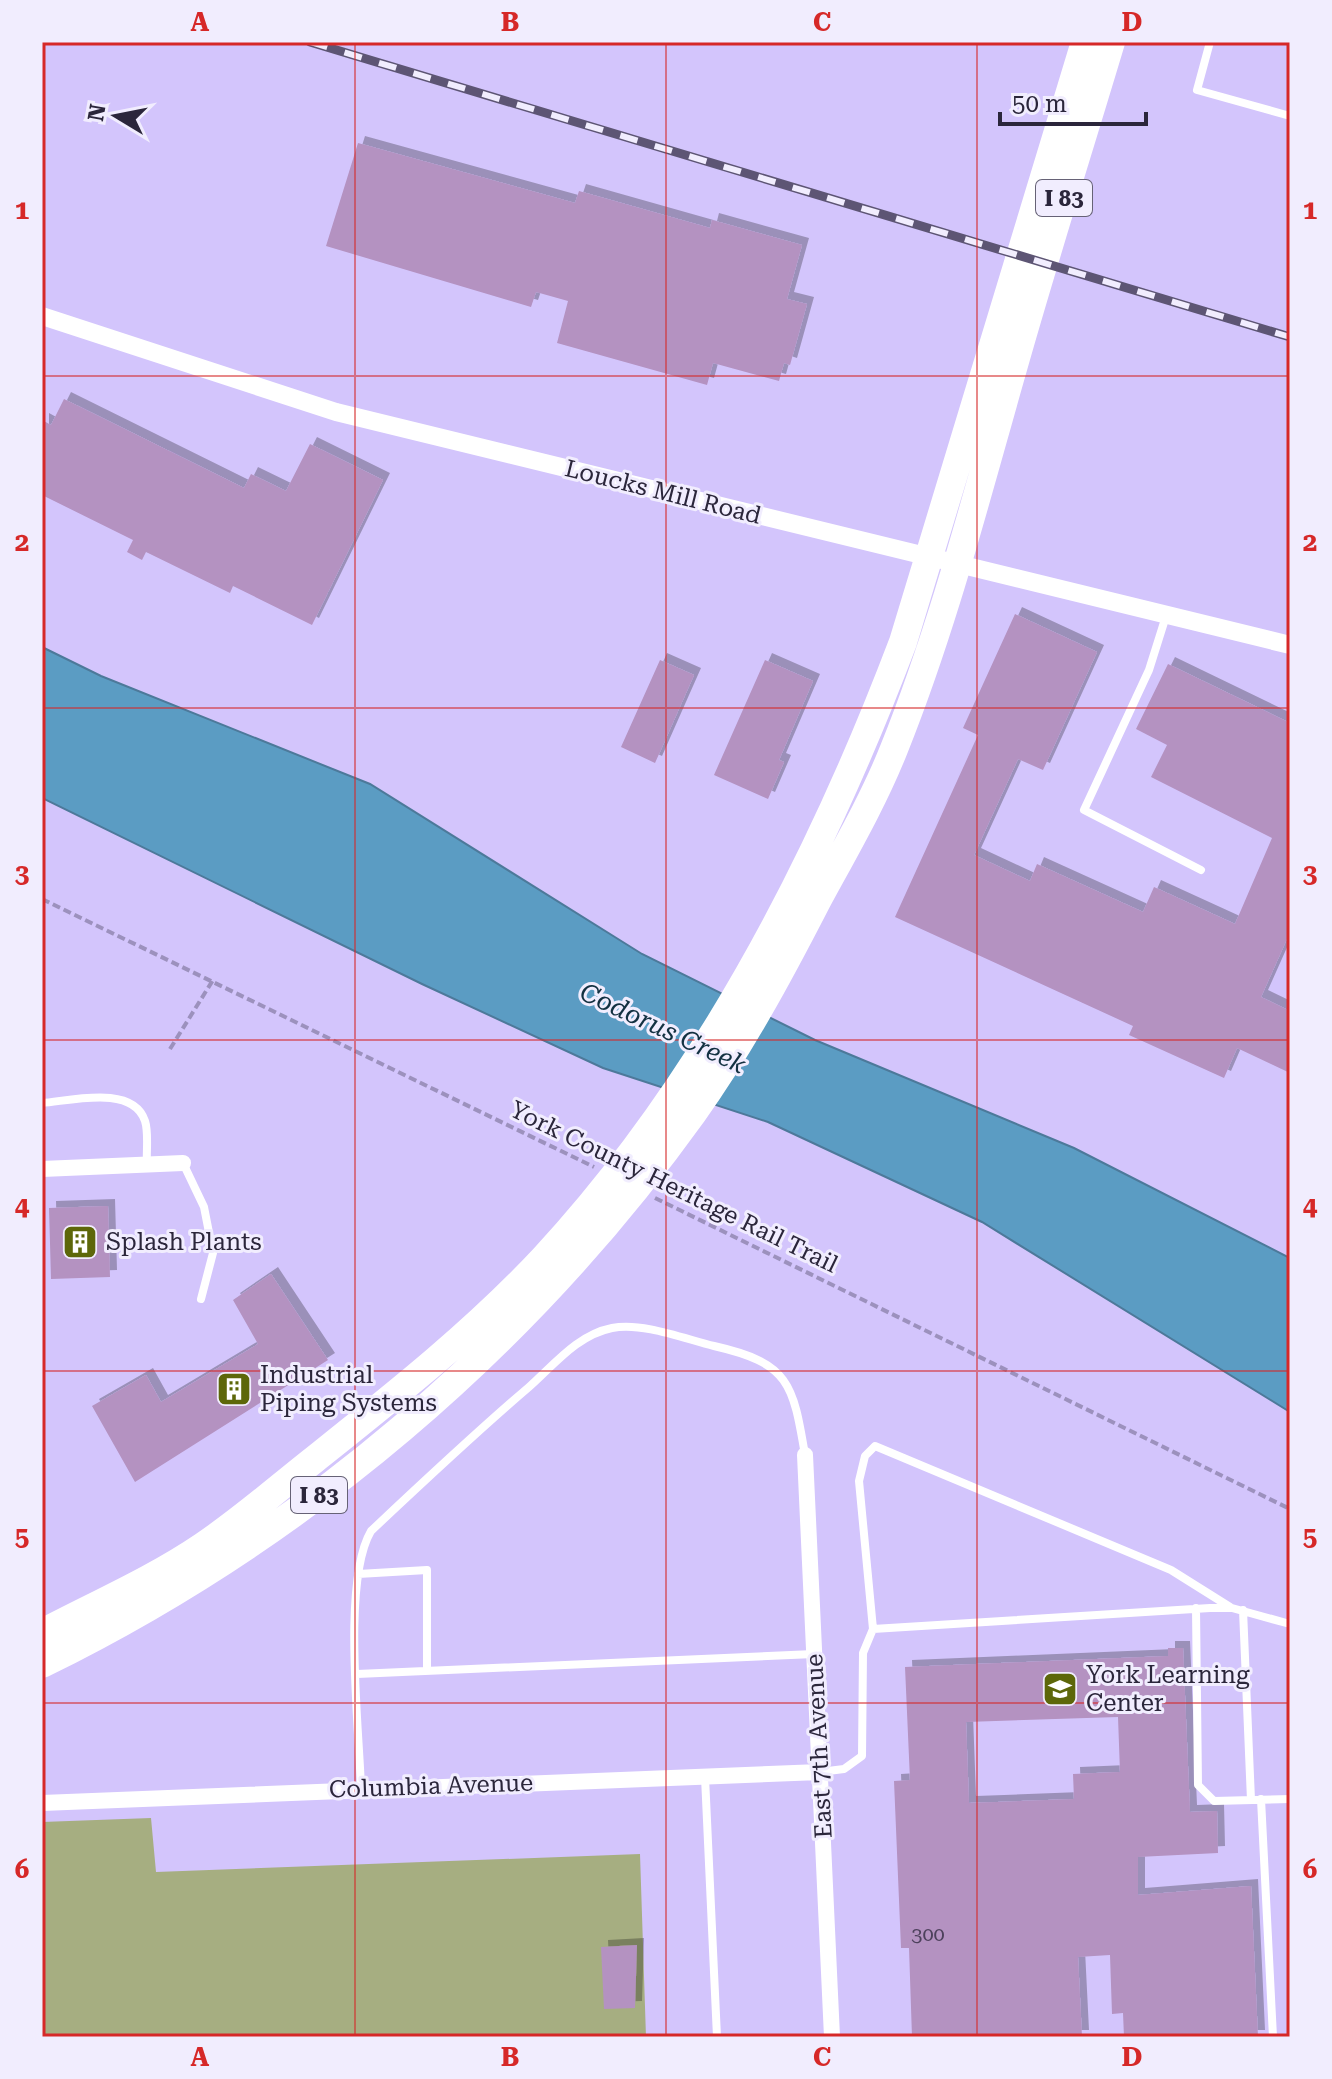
<svg xmlns="http://www.w3.org/2000/svg" width="1332" height="2079" font-family="'Roboto Serif',serif">
<defs>
<filter id="shadow"><feDropShadow dx="7" dy="-7" stdDeviation="0" flood-color="#0004"/></filter>
</defs>
<rect width="100%" height="100%" fill="#d3c5fc"/>
<path fill="#a6ae81" d="M151,1818L156,1872L640,1854L646,2037H42V1822Z"/>
<path fill="#5b9cc3" stroke="#4d799a" stroke-width="2" d="M42,647L101,676L370,784L642,954L815,1040L1074,1148L1290,1258V1412L982,1222L768,1122L603,1068L422,984L42,798Z"/>
<path fill="#b492c1" fill-rule="evenodd" filter="url(#shadow)" d="M358,143L575,203L579,191L710,228L712,220L802,245L787,299L807,304L790,365L784,363L779,381L713,363L707,385L557,343L568,301L536,292L531,307L326,246Z
M64,399L244,488L251,474L286,491L310,444L383,480L312,625L233,586L230,593L146,552L142,560L127,552L133,540L42,495V420L51,425Z
M1015,614L1097,652L1043,770L1018,759L974,855L1030,881L1037,864L1143,912L1154,887L1235,924L1272,838L1151,777L1167,745L1136,729L1168,664L1290,723V932L1261,997L1290,1011V1073L1237,1048L1224,1078L1129,1035L1133,1026L895,917L978,735L963,728Z
M660,660L694,675L655,763L621,747Z
M765,660L813,681L779,760L784,762L768,799L714,775Z
M108,1206L110,1277L51,1279L49,1208Z
M271,1274L328,1360L135,1482L92,1406L146,1375L161,1402L258,1344L233,1300Z
M1168,1648H1183L1190,1812L1217,1811L1218,1853L1138,1857V1895L1251,1886L1258,2037H1124L1123,2013L1112,2014L1110,1955L1078,1957L1082,2037H912L909,1948H901L894,1781L910,1780L905,1667L1168,1656ZM1118,1717L1120,1772L1073,1774L1074,1799L969,1803L966,1722Z
M637,1945L635,2008L604,2009L601,1947Z"/>
<g fill="none" stroke-linecap="round" stroke-linejoin="round">
<path stroke="#9c91bd" stroke-width="4" stroke-dasharray="8 4" stroke-linecap="butt" d="M42,899L594,1167
M170,1049L213,980
M655,1198L1290,1509"/>
<path stroke="#fff" stroke-width="8" d="M1210,42L1197,90L1290,116
M1166,616L1149,670L1084,810L1201,870
M42,1103C70,1101 133,1084 145,1121C149,1133 146,1152 147,1165
M183,1163L204,1207L213,1253L201,1299
M358,1574L427,1570V1670
M1196,1608L1198,1785L1214,1801L1290,1799
M1243,1610L1251,1800
M873,1629L859,1481L865,1456L875,1446L1171,1570L1230,1607
M357,1674L814,1654
M820,1772L844,1769L862,1756L863,1653L873,1629L1210,1608H1232L1290,1624
M705,1777L717,2037
M361,1788C359,1727 342,1580 371,1531C423,1482 475,1433 529,1387C554,1365 577,1335 612,1328C643,1322 685,1339 714,1346C789,1363 793,1383 805,1455
M1261,1799L1273,2037"/>
<path stroke="#fff" stroke-width="16" d="M42,1169L183,1163
M805,1455L832,2037
M42,1803L820,1772"/>
<path stroke="#fff" stroke-width="18" d="M42,316L336,412L1290,645"/>
<path stroke="#fff" stroke-width="28" d="M42,1633C95,1605 153,1580 203,1546C242,1520 278,1488 315,1459C394,1396 475,1332 544,1258C706,1083 819,864 903,642L1085,42
M42,1664C301,1537 525,1347 693,1113C740,1047 779,975 816,903C843,853 873,802 894,749C943,627 976,498 1012,372C1043,262 1078,152 1111,42"/>
<g stroke="#5d5574" stroke-width="9">
<path id="rail" d="M310,42L1290,337"/>
</g>
<use href="#rail" stroke="#f1edfe" stroke-width="6" stroke-dasharray="18" stroke-linecap="butt"/>
</g>
<path fill="none" stroke="#d62828" stroke-width="2" stroke-opacity="0.55" d="M355,42V2037M666,42V2037M977,42V2037M42,376H1290M42,708H1290M42,1040H1290M42,1371H1290M42,1703H1290"/>
<defs>
<g id="building-square" transform="scale(1.8)"><rect x="-9" y="-9" width="18" height="18" rx="4" fill="#5d670a" stroke="#f1edfe"/><path d="M-4-6H4V6H1V3H-1V6H-4ZM-2.5-4.3h1.7v1.8h-1.7ZM.8-4.3h1.7v1.8H.8ZM-2.5-1h1.7V.8h-1.7ZM.8-1h1.7V.8H.8Z" fill="#fff"/></g>
<g id="school-square" transform="scale(1.8)"><rect x="-9" y="-9" width="18" height="18" rx="4" fill="#5d670a" stroke="#f1edfe"/><path d="M0-5L7-2L0 1L-7-2ZM-4 1L0 2.5L4 1V4Q0 6-4 4Z" fill="#fff"/></g>
</defs>
<g fill-rule="evenodd">
<use href="#building-square" x="80" y="1242"/>
<use href="#building-square" x="234" y="1389"/>
<use href="#school-square" x="1060" y="1689"/>
</g>
<g text-anchor="middle" dominant-baseline="central" stroke-width="6" stroke-linejoin="round" paint-order="stroke">
<g font-size="20" fill="#4d415c">
<text x="928" y="1934">300</text>
</g>
<g fill="#f1edfe" stroke="#666276" stroke-width="2">
<rect x="1036" y="180" width="56" height="36" rx="6"/>
<rect x="291" y="1477" width="56" height="36" rx="6"/>
</g>
<g font-size="22" font-weight="bold" fill="#2b263b">
<text x="1064" y="198">I 83</text>
<text x="319" y="1495">I 83</text>
</g>
<g font-size="24" fill="#2b263b" stroke="#f1edfe">
<text transform="translate(663 492) rotate(14)">Loucks Mill Road</text>
<text transform="translate(674 1187) rotate(26)">York County Heritage Rail Trail</text>
<text transform="translate(819 1746) rotate(-93)">East 7th Avenue</text>
<text transform="translate(431 1786) rotate(-2)">Columbia Avenue</text>
</g>
<g font-size="24" fill="#2b263b" stroke="#f1edfe" text-anchor="start">
<text x="106" y="1242">Splash Plants</text>
<text x="260" y="1375">Industrial<tspan x="260" dy="28">Piping Systems</tspan></text>
<text x="1086" y="1675">York Learning<tspan x="1086" dy="28">Center</tspan></text>
</g>
<g font-size="26" font-style="italic" fill="#133142" stroke="#f1edfe">
<text transform="translate(663 1028) rotate(25)">Codorus Creek</text>
</g>
</g>
<rect width="1332" height="2079" fill="none" stroke="#f1edfe" stroke-width="88"/>
<g transform="translate(116 116) rotate(280)" stroke="#f1edfe" stroke-width="6" paint-order="stroke">
<path d="M0-6L14 30L0 20L-14 30Z" fill="#2b263b"/>
<text y="-12" font-size="22" font-weight="bold" text-anchor="middle" fill="#2b263b">N</text>
</g>
<path d="M1000 112v12h146v-12" fill="none" stroke="#2b263b" stroke-width="4"/>
<text x="1012" y="112" font-size="24" fill="#2b263b" stroke="#f1edfe" stroke-width="6" paint-order="stroke">50 m</text>
<rect x="44" y="44" width="1244" height="1991" fill="none" stroke="#d62828" stroke-width="3"/>
<g font-size="26" text-anchor="middle" font-weight="bold" fill="#d62828">
<text x="200" y="31">A</text>
<text x="510" y="31">B</text>
<text x="822" y="31">C</text>
<text x="1132" y="31">D</text>
<text x="22" y="219">1</text>
<text x="1310" y="219">1</text>
<text x="22" y="551">2</text>
<text x="1310" y="551">2</text>
<text x="22" y="883">3</text>
<text x="1310" y="883">3</text>
<text x="22" y="1215">4</text>
<text x="1310" y="1215">4</text>
<text x="22" y="1546">5</text>
<text x="1310" y="1546">5</text>
<text x="22" y="1878">6</text>
<text x="1310" y="1878">6</text>
<text x="200" y="2066">A</text>
<text x="510" y="2066">B</text>
<text x="822" y="2066">C</text>
<text x="1132" y="2066">D</text>
</g>
</svg>
